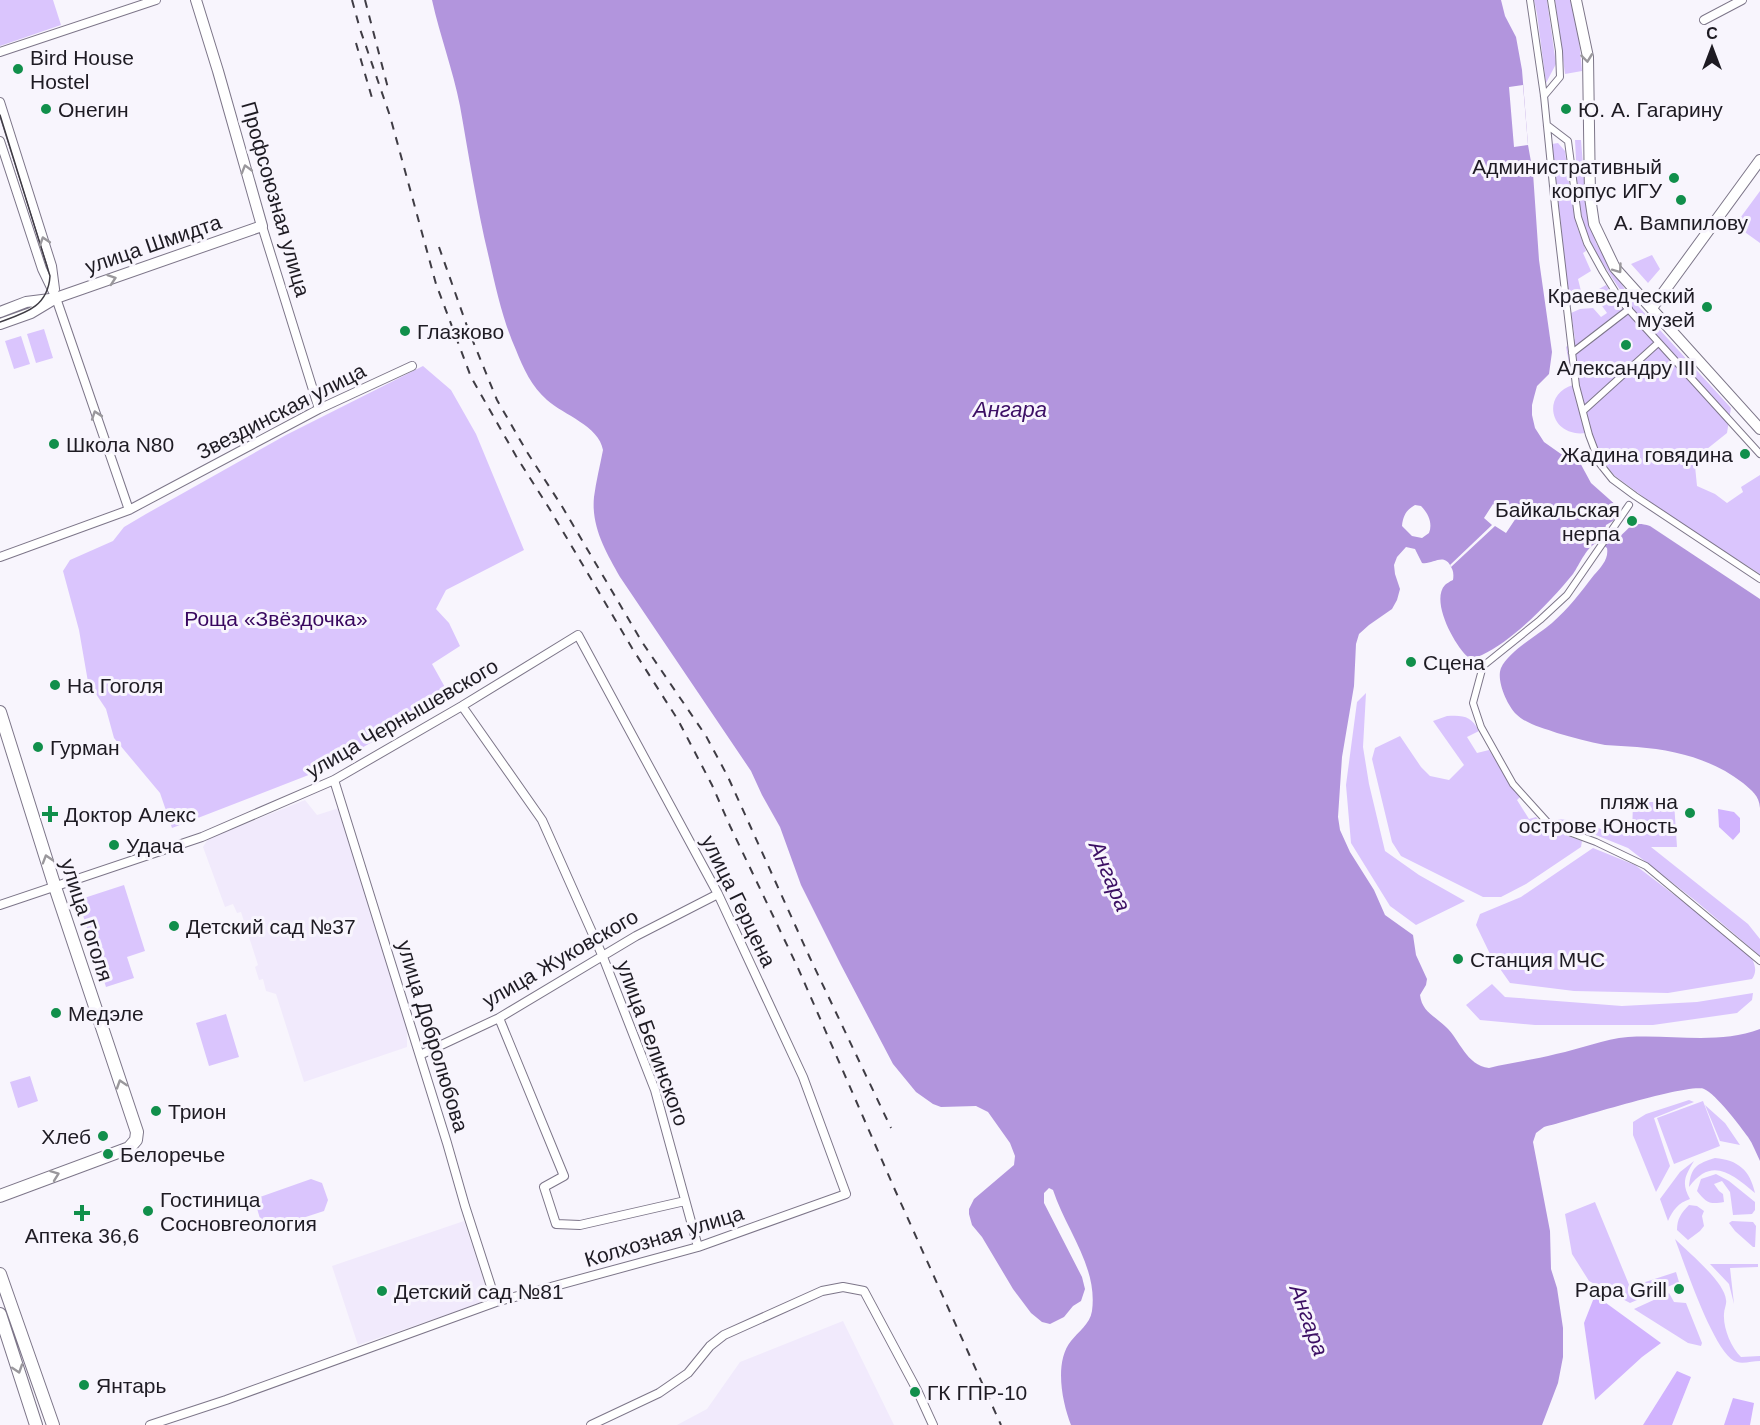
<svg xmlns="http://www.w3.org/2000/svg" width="1760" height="1425" font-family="Arial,sans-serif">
<rect width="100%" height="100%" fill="#f8f5fd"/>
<path fill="#f1eafc" d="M305,800L317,815L339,808L407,1026V1047L304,1082L276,994L266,991L263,979L259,980L255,967L258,965L241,912L237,913L233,904L225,907L203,847L208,839Z
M464,1221L490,1300L358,1345L332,1266Z
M843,1321L894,1425H677L707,1409L740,1362Z"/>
<path fill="#dac5fd" d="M0,0H53L61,25L0,46Z
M1534,0H1547L1556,64L1546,83L1537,14Z
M1555,0H1571L1578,28L1582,71L1565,74Z
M1575,140H1581L1587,216L1596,243L1629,296L1731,408L1727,433L1702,453L1695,466L1697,486L1715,494L1727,503L1743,492L1741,487L1760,475V574L1668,515L1615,476L1600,459L1591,432C1551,442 1539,395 1573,385L1566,347L1575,339L1571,313L1580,309L1593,308L1601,317L1607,313L1600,303L1599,289L1606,285L1618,303L1625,298C1614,279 1594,253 1587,233C1576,205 1577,171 1575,140Z
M1558,143L1565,151L1571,198L1578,229L1586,251L1583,253L1591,271L1578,279L1582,295L1569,299L1552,144Z
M1760,191V243L1735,225Z
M1652,255L1660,269L1648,283L1631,264Z
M44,329L53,358L36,363L27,334Z
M21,336L30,364L14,369L5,341Z
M423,366L451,390L476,434L524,550L446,590L436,609L449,623L460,646L432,664L451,698L324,769L172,828L160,793L114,738L106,709L88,682L79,630L63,571L70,560L113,541L124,527L146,514L286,435Z
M1366,693L1363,747L1369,784L1385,851L1419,875L1465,901L1416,925L1390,906L1351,843L1346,785L1357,702Z
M1447,716C1464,715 1471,716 1479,731L1467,737L1477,753L1489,750L1520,797L1517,800L1529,819L1536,817L1545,828L1582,841L1581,847L1526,884L1501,897H1483L1401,856L1392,842L1372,759L1375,748L1400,736L1421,767L1430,776L1449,780L1464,765L1433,721Z
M1633,802H1674L1677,847H1651L1748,924L1760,939V956L1697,902L1628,848L1556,819L1582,821L1610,833L1619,827L1632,835Z
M1593,848L1635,865L1748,951C1753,961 1759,969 1752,979L1668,993L1574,991L1510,983L1491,956L1476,925L1480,914L1521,897Z
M124,885L145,951L127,957L134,978L106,987L78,900Z
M1492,984L1505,997L1622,1006L1697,1002L1753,993L1752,1000L1737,1013L1653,1025H1535L1480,1020L1466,1005Z
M226,1014L239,1057L209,1066L196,1023Z
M30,1076L38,1101L18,1108L10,1082Z
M1689,1100L1694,1102L1654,1118L1670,1166L1656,1192L1633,1135V1122L1646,1114Z
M1703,1101L1720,1146L1674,1164L1657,1118Z
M1705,1105L1725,1123L1740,1145L1720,1141Z
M1715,1158C1738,1160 1750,1170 1755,1193C1732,1174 1712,1156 1689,1187C1691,1166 1697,1164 1715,1158Z
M1694,1161C1685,1176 1681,1183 1690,1199C1678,1203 1673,1210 1668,1221L1660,1199L1680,1172Z
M1716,1174L1729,1181L1755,1202V1210L1752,1214L1733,1215L1730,1192L1722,1181L1714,1184L1719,1191L1723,1194L1724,1202C1709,1205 1706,1202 1697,1191L1701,1179Z
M311,1179L322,1183L328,1200L324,1211L272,1228L261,1222L256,1205L260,1197Z
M1595,1202L1630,1287L1676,1272L1679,1282L1630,1303L1589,1281L1572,1254L1565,1214Z
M1689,1205L1697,1206L1704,1211L1702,1216L1704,1226L1700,1231L1688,1240L1677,1230C1677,1219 1681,1213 1689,1205Z
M1732,1221L1753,1222L1756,1226L1755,1247H1753L1735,1231L1729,1223Z
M1675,1239C1688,1252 1725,1282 1726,1300C1727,1304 1724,1309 1724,1314C1723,1328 1731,1347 1741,1357L1760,1356V1361C1753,1361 1743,1364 1737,1362C1715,1357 1684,1262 1675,1239Z
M1710,1264H1758V1267L1730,1268L1734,1304L1729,1284Z
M1669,1293L1674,1302L1686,1303L1702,1343L1701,1346L1688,1343L1634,1309Z"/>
<path fill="#d1b3fe" d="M1718,809L1734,812L1740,818V832L1733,840L1719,827Z
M1595,1295L1661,1343L1642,1357L1595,1400L1584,1323Z
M1677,1371L1691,1377L1672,1425H1643Z
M1733,1398L1754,1403L1750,1425H1724Z"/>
<path fill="#b295dd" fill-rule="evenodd" d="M432,0H1501L1505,16L1516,37L1522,70L1528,145L1533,173L1539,260L1552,352L1549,374L1537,386L1534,397L1532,405V415L1535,428L1544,442L1561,454L1571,458L1578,459L1591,483L1618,507L1619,509L1613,521L1606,525L1605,529L1608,533L1618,538C1630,529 1630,520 1650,526L1760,599V808C1759,795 1752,791 1743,783C1712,759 1675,750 1637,747C1626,746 1616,746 1605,745C1589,742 1572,737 1557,733C1543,728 1526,724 1516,714C1507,705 1496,680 1501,668C1509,651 1538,635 1552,623C1568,609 1581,592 1594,575C1601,567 1609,559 1607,548L1599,542C1587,545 1580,564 1573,574C1552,600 1513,641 1482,655C1478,657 1473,657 1468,657C1455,646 1430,601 1445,585C1446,584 1452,580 1453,580C1454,573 1453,570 1450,565C1443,553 1432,565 1422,563L1415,549L1406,547L1397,557L1394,565L1395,574L1400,589L1397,600L1392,609L1369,625L1359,634L1356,644L1354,686L1342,757L1338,817L1340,830L1350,852L1374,890L1385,915L1413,935L1416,955L1427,979L1426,985L1420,995C1422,1012 1435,1016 1446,1027C1460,1040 1466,1065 1489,1068C1511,1062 1534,1060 1556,1054C1580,1049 1604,1039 1628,1037C1672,1034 1717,1045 1760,1029V1161C1756,1153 1753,1144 1748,1137C1740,1126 1716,1094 1704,1089C1687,1083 1570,1121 1544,1127L1536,1133L1533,1142L1550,1231L1551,1269L1557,1288L1563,1328V1357L1558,1383L1542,1425H1071C1062,1402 1054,1362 1071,1341C1078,1332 1090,1324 1092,1311C1098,1267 1066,1230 1053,1190L1049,1188L1044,1193V1203L1082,1277L1085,1289L1081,1301L1073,1306L1064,1317L1050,1324L1042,1322L1031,1313L1013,1289L982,1237L972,1225L969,1214V1209L974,1199L1014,1165L1015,1156L1010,1143L988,1112L976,1106L941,1107L933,1104L916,1092L893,1064L841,965L801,885L780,827L762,795L751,771L620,577C606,552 591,527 594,497C596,481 600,466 603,450C599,426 564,415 547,400C532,387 523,368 516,350C503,321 496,289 489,258C477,208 469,157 460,106C453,70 440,36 432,0ZM1415,505L1421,506C1428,513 1433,523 1429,533L1422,538L1412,536L1402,526C1403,516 1406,510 1415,505Z"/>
<path fill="#f8f5fd" d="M1523,85L1528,145L1514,147L1509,87Z
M1493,504L1516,518L1506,533L1495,526L1451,567L1450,565L1492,525L1484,518Z"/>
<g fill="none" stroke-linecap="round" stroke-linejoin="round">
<g stroke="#7d7689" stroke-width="8">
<path id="pedestrian" d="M1530,0L1544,96L1555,206L1576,386L1589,435L1600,464L1612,479L1635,496L1760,579
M1544,96L1560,77L1559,51L1551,0
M1547,125L1568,141L1578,217L1587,243L1603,272L1621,301L1760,454
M1572,353L1629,309
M1583,411L1658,343
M1629,505L1567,595L1540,620L1483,666L1473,703L1481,727L1513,784L1550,825L1596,842L1646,866L1760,961"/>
</g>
<g stroke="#7d7689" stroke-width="10">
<path id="minor" d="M1704,20L1742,0
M0,52L156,0
M0,102L52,266L55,289
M0,141L42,269L56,298L129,510
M262,226L319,409
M0,557L129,510L319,409L412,366
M462,706L542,820L603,957L655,1090L698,1247
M334,780L447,1143L465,1206L496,1302
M0,905L202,837L334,780L462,706L578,635L718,894L803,1077L846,1194L698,1247L496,1302L226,1400L150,1425
M499,1018L564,1176L544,1187L556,1224L580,1225L685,1201
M420,1055L499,1018L636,936L718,894
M591,1425L659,1393L688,1373L710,1346L724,1335L822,1291L843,1287L864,1291L917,1390L933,1425"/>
</g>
<g stroke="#7d7689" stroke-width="12">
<path id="tertiary" d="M1576,0L1588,57L1590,197L1594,224L1615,268L1760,429
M1652,308L1760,160
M0,312L26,302L50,299
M0,324L31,313L56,298L262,226L218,71L196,0"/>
</g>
<g stroke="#7d7689" stroke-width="14">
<path id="secondary" d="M0,712L55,887L137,1132L136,1140L129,1148L0,1196
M0,1274L53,1425
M0,1314L36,1425"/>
</g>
<use href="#pedestrian" stroke="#fff" stroke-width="6"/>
<use href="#minor" stroke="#fff" stroke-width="8"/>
<use href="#tertiary" stroke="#fff" stroke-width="10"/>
<use href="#secondary" stroke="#fff" stroke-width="12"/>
<path stroke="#3f3c44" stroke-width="1.5" d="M0,115L50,276C48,307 25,313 0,322"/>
<path stroke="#3f3c44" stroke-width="2" stroke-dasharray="8 8" stroke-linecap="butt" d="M352,0L360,29L390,116L436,284L471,377L516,456L549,508L632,648L678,720L712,785L730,826L798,968L895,1190L1001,1425
M365,0L388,88
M356,43L372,98
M439,247L468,329L497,400L527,452L563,508L642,642L706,736L728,777L810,958L891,1128"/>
</g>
<defs><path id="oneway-chevron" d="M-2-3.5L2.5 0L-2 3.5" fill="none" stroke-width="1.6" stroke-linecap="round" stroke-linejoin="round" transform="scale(1.5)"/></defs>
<g stroke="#9a989c">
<use href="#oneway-chevron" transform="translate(1587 58) rotate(83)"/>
<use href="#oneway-chevron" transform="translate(246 169) rotate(-106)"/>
<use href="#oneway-chevron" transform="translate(44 241) rotate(-108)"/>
<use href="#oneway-chevron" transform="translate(1618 269) rotate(54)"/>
<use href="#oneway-chevron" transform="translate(112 279) rotate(-19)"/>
<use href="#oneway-chevron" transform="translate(96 415) rotate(-109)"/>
<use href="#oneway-chevron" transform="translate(47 859) rotate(-107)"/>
<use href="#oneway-chevron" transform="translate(121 1084) rotate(-108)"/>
<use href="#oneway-chevron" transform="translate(55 1175) rotate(-20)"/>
<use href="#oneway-chevron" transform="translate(18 1369) rotate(72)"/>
</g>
<g fill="#118f4b" stroke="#f8f5fd" stroke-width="2">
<circle cx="18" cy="69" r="6"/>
<circle cx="46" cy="109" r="6"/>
<circle cx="1566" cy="109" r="6"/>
<circle cx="1674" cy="178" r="6"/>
<circle cx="1681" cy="200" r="6"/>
<circle cx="1707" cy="307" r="6"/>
<circle cx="405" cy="331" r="6"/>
<circle cx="1626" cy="345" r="6"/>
<circle cx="54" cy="444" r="6"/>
<circle cx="1745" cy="454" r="6"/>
<circle cx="1632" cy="521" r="6"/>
<circle cx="1411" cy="662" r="6"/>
<circle cx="55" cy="685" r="6"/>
<circle cx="38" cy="747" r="6"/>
<circle cx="1690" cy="813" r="6"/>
<path d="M47 805h6v6h6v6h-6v6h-6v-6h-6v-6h6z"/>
<circle cx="114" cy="845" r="6"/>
<circle cx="174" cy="926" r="6"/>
<circle cx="1458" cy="959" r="6"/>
<circle cx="56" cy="1013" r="6"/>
<circle cx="156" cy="1111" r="6"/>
<circle cx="103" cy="1136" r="6"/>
<circle cx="108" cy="1154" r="6"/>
<circle cx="148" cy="1211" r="6"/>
<path d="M79 1204h6v6h6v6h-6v6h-6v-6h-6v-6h6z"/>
<circle cx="1679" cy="1289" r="6"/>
<circle cx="382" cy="1291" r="6"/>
<circle cx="84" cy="1385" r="6"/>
<circle cx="915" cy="1392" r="6"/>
</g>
<g text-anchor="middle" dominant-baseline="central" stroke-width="6" stroke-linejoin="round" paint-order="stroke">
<g font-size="21" fill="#1e1b23" stroke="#f8f5fd" text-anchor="start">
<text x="30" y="57">Bird House<tspan x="30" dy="24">Hostel</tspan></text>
<text x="58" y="109">Онегин</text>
<text x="1578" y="109">Ю. А. Гагарину</text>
<text x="1662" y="166" text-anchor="end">Административный<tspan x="1662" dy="24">корпус ИГУ</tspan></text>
<text x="1681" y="222" text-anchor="middle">А. Вампилову</text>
<text x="1695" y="295" text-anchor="end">Краеведческий<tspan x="1695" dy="24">музей</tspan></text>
<text x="417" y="331">Глазково</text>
<text x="1626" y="367" text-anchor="middle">Александру III</text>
<text x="66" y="444">Школа N80</text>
<text x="1733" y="454" text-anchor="end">Жадина говядина</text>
<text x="1620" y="509" text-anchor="end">Байкальская<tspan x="1620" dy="24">нерпа</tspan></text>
<text x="1423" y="662">Сцена</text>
<text x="67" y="685">На Гоголя</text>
<text x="50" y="747">Гурман</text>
<text x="1678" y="801" text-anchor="end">пляж на<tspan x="1678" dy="24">острове Юность</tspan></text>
<text x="64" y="814">Доктор Алекс</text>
<text x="126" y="845">Удача</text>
<text x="186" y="926">Детский сад №37</text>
<text x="1470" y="959">Станция МЧС</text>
<text x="68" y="1013">Медэле</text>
<text x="168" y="1111">Трион</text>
<text x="91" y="1136" text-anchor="end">Хлеб</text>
<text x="120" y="1154">Белоречье</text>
<text x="160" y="1199">Гостиница<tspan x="160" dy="24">Сосновгеология</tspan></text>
<text x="82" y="1235" text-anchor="middle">Аптека 36,6</text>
<text x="1667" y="1289" text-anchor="end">Papa Grill</text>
<text x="394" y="1291">Детский сад №81</text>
<text x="96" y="1385">Янтарь</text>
<text x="927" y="1392">ГК ГПР-10</text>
</g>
<g font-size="21" fill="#1e1b23" stroke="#f8f5fd">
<text transform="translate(276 199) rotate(74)">Профсоюзная улица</text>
<text transform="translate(153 244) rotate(-19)">улица Шмидта</text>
<text transform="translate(281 411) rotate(-27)">Звездинская улица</text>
<text transform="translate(402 718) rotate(-30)">улица Чернышевского</text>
<text transform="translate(739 901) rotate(64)">улица Герцена</text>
<text transform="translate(87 920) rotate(72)">улица Гоголя</text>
<text transform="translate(560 958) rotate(-30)">улица Жуковского</text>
<text transform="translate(433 1036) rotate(73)">улица Добролюбова</text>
<text transform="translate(653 1043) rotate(70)">улица Белинского</text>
<text transform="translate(664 1236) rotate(-17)">Колхозная улица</text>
</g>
<g font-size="21" fill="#38075f" stroke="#f8f5fd">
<text x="276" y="618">Роща «Звёздочка»</text>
</g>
<g font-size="22" font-style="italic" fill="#3c0f64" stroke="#f8f5fd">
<text x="1010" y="409">Ангара</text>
<text transform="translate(1110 876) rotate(67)">Ангара</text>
<text transform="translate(1309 1320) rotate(70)">Ангара</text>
</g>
</g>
<g transform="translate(1712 48)" stroke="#f8f5fd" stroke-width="4.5" paint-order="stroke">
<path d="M0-4.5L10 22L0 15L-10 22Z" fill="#1e1b23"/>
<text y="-9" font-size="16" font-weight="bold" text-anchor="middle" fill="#1e1b23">С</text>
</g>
</svg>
